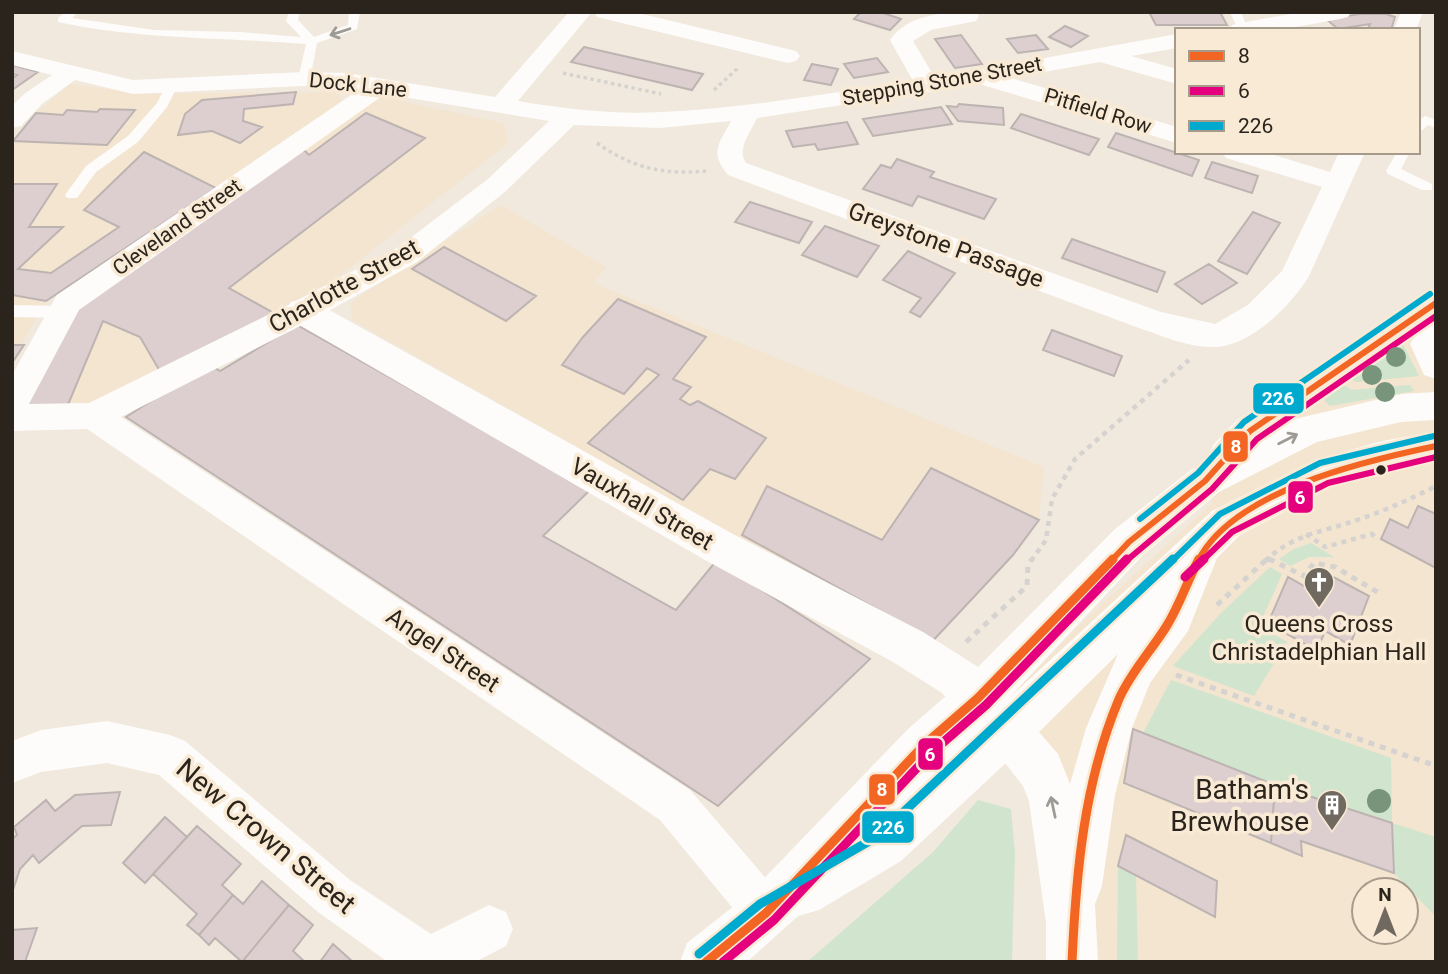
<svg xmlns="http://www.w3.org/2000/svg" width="1448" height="974" font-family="Roboto,sans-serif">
<rect width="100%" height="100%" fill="#f1e9dd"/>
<path fill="#f3e5d0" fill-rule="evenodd" d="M70,84L145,94L339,92L342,102L46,301L12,361V143L36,113Z
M377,96L504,123L508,143L328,285L99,405L67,407L80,300Z
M501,205L606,267L593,283L1044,467L1039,520L928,646L352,320L351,302Z
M1436,303V962H1072L1053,801L992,714L1087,618L1212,503L1205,481ZM1364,890H1406V932H1364Z"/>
<path fill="#d1e4cd" d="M1401,340L1419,376L1356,382L1350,379Z
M1344,385L1352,390L1410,385L1414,391L1330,406L1324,400Z
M1311,543L1334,557H1309L1290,566L1279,559L1294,549Z
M1270,567L1282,574L1259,626L1287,642L1254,696L1173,666L1221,613Z
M1171,680L1391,758L1392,823L1436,837V917L1394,873L1391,823L1275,785L1143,733Z
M978,800L1011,809L1015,854L1012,962H807L933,852Z
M1118,866L1136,876L1138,962H1117Z"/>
<path fill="#ddcfcf" stroke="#bdb4b2" stroke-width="2" d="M861,12H880L901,19L890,30L854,19Z
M1149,12H1220L1227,25H1156Z
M1360,14H1386L1395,17L1391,30H1367L1370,24L1338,29L1326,19Z
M1065,26L1088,36L1071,47L1049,37Z
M961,35L982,64L955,68L935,39Z
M1036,35L1048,49L1018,53L1007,39Z
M584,47L703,74L692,90L571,62Z
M877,58L888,72L854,78L844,64Z
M812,64L838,69L831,85L804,80Z
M12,65L38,72L12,90V79L17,75L12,74Z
M296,92L293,104L244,109L243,121L262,127L240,143L212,131L178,135L185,114L202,100Z
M959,104L1003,108L1004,125L958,121L947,106L957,107Z
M941,107L952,124L873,136L863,119Z
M100,109L135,110L107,145L13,141L36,113L63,115L67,110L97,112Z
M366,113L425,138L229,288L279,316L165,380L140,337L103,321L67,407L26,408L80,300L304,150L309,155Z
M1021,114L1099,139L1089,155L1011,128Z
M847,122L858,144L818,150L815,144L793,147L786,131Z
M1116,133L1199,160L1192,176L1108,147Z
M144,152L216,188L46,301L12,295V184H57L29,227H63L18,269L51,273L119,227L84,210Z
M897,159L934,172L930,177L996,199L984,219L918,196L912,206L863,189L881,165L891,168Z
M1212,162L1258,176L1252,193L1205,178Z
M750,202L812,222L799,243L735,222Z
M1253,212L1280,223L1247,274L1218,261Z
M825,226L879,246L857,277L802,255Z
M1072,239L1165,272L1157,292L1062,258Z
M444,247L536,296L506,321L412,269Z
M908,251L955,273L920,317L910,312L921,298L883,280Z
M1209,264L1237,283L1202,304L1175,284Z
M618,299L706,337L673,379L691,387L680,399L690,405L698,401L766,438L735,479L710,469L683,500L588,443L659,375L647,368L624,394L562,365L583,337Z
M297,325L590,490L543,536L676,610L716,561L870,659L718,806L126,417L209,364L220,371Z
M1052,330L1122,356L1114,376L1043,350Z
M12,345H24L12,363Z
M931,468L1039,520L1013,555L928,646L906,625L742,535L767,486L882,540Z
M1418,506L1436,514V568L1381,539L1390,519L1408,528Z
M1322,571L1369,596L1350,645L1325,631L1317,651L1268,623L1288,577L1313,591Z
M1133,729L1275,785L1271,843L1124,783Z
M1275,785L1392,823L1394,873L1301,841L1302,856L1271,843Z
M120,792L111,825L82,826L39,863L33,855L20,869L12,893V839L17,835L14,827L46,800L55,811L75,795Z
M165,817L187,837L145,883L123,863Z
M197,826L241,864L222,885L233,895L199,935L187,925L197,914L153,874Z
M1126,835L1217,881L1215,917L1118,866Z
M262,881L289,905L242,962L215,938L209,945L199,935L233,895L243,904Z
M289,905L313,925L293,951L305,962H242Z
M37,928L25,962H12V930Z
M333,944L353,962H320Z"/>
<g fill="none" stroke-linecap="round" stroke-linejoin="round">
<path stroke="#d5d2cf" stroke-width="3.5" stroke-dasharray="3.5 3.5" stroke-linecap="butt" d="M563,73L661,94
M714,90L738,68
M597,143C632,168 664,175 706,171"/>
<path stroke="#d5d2cf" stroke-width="4.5" stroke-dasharray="5 5" stroke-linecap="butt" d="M1306,534L1325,547L1372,534L1377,540
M1267,558L1272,561
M1031,561L1046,540L1052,499L1075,459L1189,360
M1265,561C1295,533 1324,532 1360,519C1386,510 1411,499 1436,486"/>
<path stroke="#d5d2cf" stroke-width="5" stroke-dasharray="6 6" stroke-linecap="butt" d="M1269,559L1304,576L1314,563L1335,567L1379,593
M1217,605L1267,559
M966,642L1027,586L1028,565L1032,559
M1176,675L1436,766"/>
<path fill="#fdfcfa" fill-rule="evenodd" d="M66,12H78L72,18L154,30L240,32L301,37L286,21L289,12H300L298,20L314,37L348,25L349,12H360L357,29L317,43L310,79L304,83L298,79L306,44C223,37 139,40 58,22V18Z
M1230,12H1241L1248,30H1238Z
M172,81L178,85L167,107L138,142L96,172L77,198H67L65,195L86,166L128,136L157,103L168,82Z
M1425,116L1436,120V128L1428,125L1418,134V121Z
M1397,152H1410L1401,169L1432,184V190H1422L1388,174L1386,171Z
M12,305L63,306L71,312L63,318L12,317Z"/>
<path fill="#fdfcfa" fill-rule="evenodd" d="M569,12H592L518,101C565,109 614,115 662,112C746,108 830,93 913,81L890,40C908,13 947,12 976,12L979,16L976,21L931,30L913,41L935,78L1177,34V48L1131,56L1177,69V84L1100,62L1011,78L1177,127V143L979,84L757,118C751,132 736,149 746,163L1161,312L1215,324L1248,305L1282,271L1322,187L1226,158L1222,152H1264L1330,172L1339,152H1365L1309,276C1291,306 1249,348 1212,347C1187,347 1162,336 1139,328L728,175C709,152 719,144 731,121L660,128L574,125L506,191L417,262L314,319L121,417L690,790L782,897L789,913L782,929L766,936L750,929L660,820L87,429L12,431V375L57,295L360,89L304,86L133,94L75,80L42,104L21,126L12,128V106L24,94L52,75L12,65V51L133,80L304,72L346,73L495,97ZM385,94L549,121L488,179L397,248L292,303L89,403L29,404L79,310Z
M594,12H634L796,51L800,56L796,61L788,63L597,17Z
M1302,12H1351L1348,17L1340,19L1279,30H1229L1232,25L1240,23Z
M1401,12H1423L1416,30H1394Z
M107,721L170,735L185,741L350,880L431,934L489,905L506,912L513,929L506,946L475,962H388L318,912L159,775L107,763L41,772L12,783V741L41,730Z"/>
<path fill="#fdfcfa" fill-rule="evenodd" d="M1436,291V379L1424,375L1410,344L1416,334L1295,419L1401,394L1436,392V420L1401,422L1317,442L1219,492L1143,555L1009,698L1212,511L1311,462L1378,442L1436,431V461L1334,486L1240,535L1217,558L1188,631L1150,683L1132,728L1115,795L1102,886L1095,904L1098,962H1046V923L1029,801L1023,786L992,746L942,693L893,662L705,560L291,320L286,311L291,302L303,299L315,302L733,534L923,632L978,667L1115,529L1191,470L1211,460L1208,455L1214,444L1237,420L1424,295ZM1118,654L1086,728L1070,784L1058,754L1039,732Z"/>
<path fill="#fdfcfa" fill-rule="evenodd" d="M978,676L994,682L1000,698L994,713L1008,707L1024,714L1031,730L1024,746L901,861L819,910L798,916L747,962H680L687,943L748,895L908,729L962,682Z"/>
<g stroke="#f9ead5" stroke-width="11">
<path id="bus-1-far1" d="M1111,561L1129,542L1205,481L1250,431L1436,303
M1198,561C1233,491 1364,461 1436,446"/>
</g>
<g stroke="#f9ead5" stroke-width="14">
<path id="bus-1" d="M706,962L766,913L924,745L978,698L1113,559
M1072,962C1076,873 1084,782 1119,699C1131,672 1151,651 1166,627C1180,605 1187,581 1199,559"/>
</g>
<g stroke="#f9ead5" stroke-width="11">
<path id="bus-2-far1" d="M1126,561L1212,489L1257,439L1436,316
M1202,561L1232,532L1328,483L1436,457"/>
</g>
<g stroke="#f9ead5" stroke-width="14">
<path id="bus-2" d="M1185,577L1204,559
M723,962L774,920L931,753L986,705L1127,559"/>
</g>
<g stroke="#f9ead5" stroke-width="11">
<path id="bus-3-far1" d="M1140,519L1198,473L1244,422L1430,294
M1172,561L1220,514L1320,463L1434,436"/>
</g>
<g stroke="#f9ead5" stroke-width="14">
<path id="bus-3" d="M699,954L760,904L878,836L1173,559"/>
</g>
<use href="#bus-1-far1" stroke="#f26522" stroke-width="6"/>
<use href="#bus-1" stroke="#f26522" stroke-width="9"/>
<use href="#bus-2-far1" stroke="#e5007d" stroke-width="6"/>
<use href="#bus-2" stroke="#e5007d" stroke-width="9"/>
<use href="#bus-3-far1" stroke="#00a9ce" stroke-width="6"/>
<use href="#bus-3" stroke="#00a9ce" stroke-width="9"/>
</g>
<g fill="#78947b">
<circle cx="1396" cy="357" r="10"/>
<circle cx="1372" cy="375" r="10"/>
<circle cx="1385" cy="392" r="10"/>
<circle cx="1379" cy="801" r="12"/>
</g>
<defs><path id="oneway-shaft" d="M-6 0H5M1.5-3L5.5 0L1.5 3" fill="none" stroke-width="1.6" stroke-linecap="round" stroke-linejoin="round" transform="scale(1.75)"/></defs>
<g stroke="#9e9b96">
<use href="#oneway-shaft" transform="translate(340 32) rotate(162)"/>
<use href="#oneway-shaft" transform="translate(1288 439) rotate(-27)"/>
<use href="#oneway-shaft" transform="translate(1053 807) rotate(-102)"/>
</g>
<defs>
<g id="church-pin" transform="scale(1.575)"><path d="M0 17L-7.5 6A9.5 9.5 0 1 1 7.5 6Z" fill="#706960" stroke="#f9ead5"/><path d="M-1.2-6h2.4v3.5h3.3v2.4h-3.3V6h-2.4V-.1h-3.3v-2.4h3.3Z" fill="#fff"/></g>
<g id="building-pin" transform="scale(1.575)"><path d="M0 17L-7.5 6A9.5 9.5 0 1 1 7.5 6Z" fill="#706960" stroke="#f9ead5"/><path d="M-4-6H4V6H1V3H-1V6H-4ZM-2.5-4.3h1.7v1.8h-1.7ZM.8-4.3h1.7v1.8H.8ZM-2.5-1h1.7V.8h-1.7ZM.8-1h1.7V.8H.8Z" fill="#fff"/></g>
</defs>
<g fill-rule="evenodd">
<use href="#church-pin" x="1319" y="582"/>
<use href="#building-pin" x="1332" y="805"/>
</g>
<circle fill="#2a241c" stroke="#f9ead5" stroke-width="2.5" cx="1381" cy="470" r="6"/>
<g text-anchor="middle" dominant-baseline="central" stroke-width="7" stroke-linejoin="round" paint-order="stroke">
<g font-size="21" fill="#2a241c" stroke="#f9ead5">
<text transform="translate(942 81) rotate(-10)">Stepping Stone Street</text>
<text transform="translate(358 85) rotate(6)">Dock Lane</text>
<text transform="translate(1098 111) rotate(17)">Pitfield Row</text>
<text transform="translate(177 227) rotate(-35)">Cleveland Street</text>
</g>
<g font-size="24" fill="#2a241c" stroke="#f9ead5">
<text transform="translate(946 245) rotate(20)">Greystone Passage</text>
<text transform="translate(344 286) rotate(-29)">Charlotte Street</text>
<text transform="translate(642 504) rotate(30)">Vauxhall Street</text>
<text transform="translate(443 650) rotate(34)">Angel Street</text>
</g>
<g font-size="24" fill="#2a241c" stroke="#f9ead5">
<text x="1319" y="624">Queens Cross<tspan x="1319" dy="28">Christadelphian Hall</tspan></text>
</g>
<g font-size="28" fill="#2a241c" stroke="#f9ead5" text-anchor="end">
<text x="1309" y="789">Batham's<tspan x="1309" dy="32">Brewhouse</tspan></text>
</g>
<g font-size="28" fill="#2a241c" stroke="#f9ead5">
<text transform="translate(266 836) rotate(40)">New Crown Street</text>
</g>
</g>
<g stroke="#f9ead5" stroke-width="2.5">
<rect x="1252" y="382" width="53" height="33" rx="7" fill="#00a9ce"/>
<rect x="1222" y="430" width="27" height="33" rx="7" fill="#f26522"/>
<rect x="1287" y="480" width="27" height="34" rx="7" fill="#e5007d"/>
<rect x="917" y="737" width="27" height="34" rx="7" fill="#e5007d"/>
<rect x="868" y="773" width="28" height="33" rx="7" fill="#f26522"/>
<rect x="861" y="810" width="54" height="34" rx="7" fill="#00a9ce"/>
</g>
<g font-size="19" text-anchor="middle" font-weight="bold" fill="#fff">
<text x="1278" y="405">226</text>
<text x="1236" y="453">8</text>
<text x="1300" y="504">6</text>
<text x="930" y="761">6</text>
<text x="882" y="796">8</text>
<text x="888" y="834">226</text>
</g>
<rect width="1448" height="974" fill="none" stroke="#2a241c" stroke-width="28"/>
<rect x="1175" y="28" width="245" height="126" fill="#f9ead5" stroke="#a69b8b" stroke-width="2"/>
<rect x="1189" y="51" width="35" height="10" fill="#f26522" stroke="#a69b8b" stroke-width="2"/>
<text x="1238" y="63" font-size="21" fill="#2a241c">8</text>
<rect x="1189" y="86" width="35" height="10" fill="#e5007d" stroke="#a69b8b" stroke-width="2"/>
<text x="1238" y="98" font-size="21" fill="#2a241c">6</text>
<rect x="1189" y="121" width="35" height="10" fill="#00a9ce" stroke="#a69b8b" stroke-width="2"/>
<text x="1238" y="133" font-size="21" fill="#2a241c">226</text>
<g transform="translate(1385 911)"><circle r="33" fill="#f9ead5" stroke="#a69b8b" stroke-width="2"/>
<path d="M0-5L12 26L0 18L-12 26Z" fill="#706960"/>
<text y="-10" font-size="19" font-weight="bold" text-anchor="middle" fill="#2a241c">N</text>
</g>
</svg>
